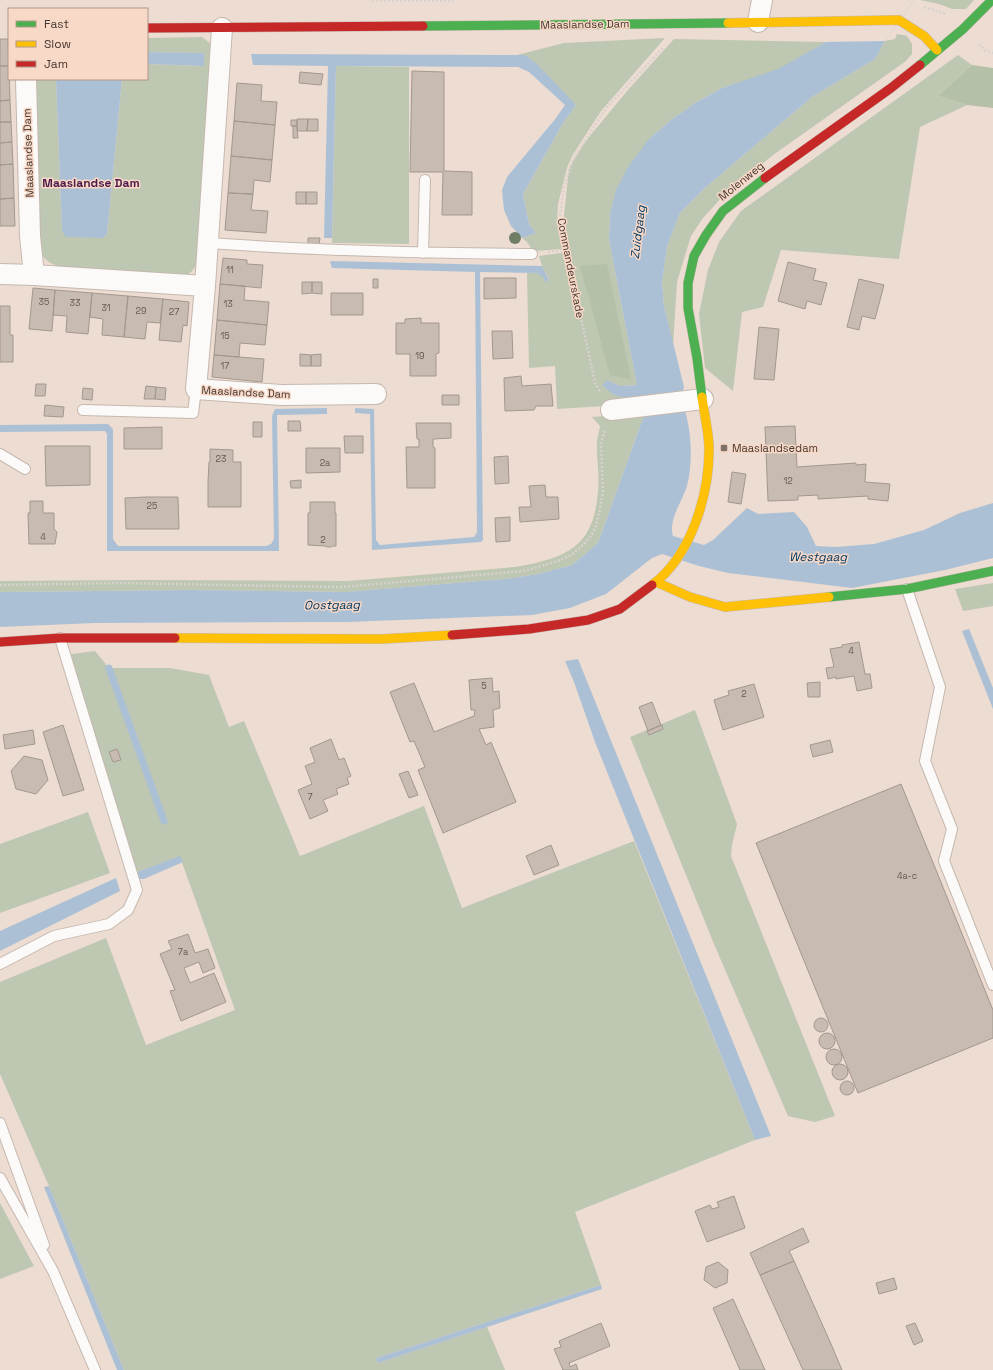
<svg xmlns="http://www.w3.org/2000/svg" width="993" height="1370" font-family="'Space Grotesk',sans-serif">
<rect width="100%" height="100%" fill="#eddcd1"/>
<path fill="#bec7b2" d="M920,0H974L966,9H952L939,4Z
M897,34L907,36L912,44V54L906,61L773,155L724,195L703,218L691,236L677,282L673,346L664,306L662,283L667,246L680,213L706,187L812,97L875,59L885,41L895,39Z
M202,37L211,44L215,54L198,260C193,272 190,275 178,278L58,266C49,263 44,260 40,251L34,79H56L62,231L103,238L107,234L122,79H147V64L204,66L203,53L147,52V38Z
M665,38L601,111L572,156L567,168L558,204L557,223L563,249L533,251L527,242L522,238L536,233L529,224L523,194L563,123L576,105L517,55L564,43Z
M674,39L826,42L778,70L722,88L695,103L671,120L649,139L610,214L609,240L637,385L620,386L607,380L636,400L605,406L557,409L555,366L529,368L527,273H537L549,279L542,266L539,256L567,252L563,225L569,168L585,142L627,91Z
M958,55L972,65L938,96L967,105L920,127L899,259L781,250L763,307L742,312L733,391L705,368L699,314L708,270L719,242L741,211Z
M336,66L409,67V244L332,243Z
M650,413L643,418L598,543L572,565L538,574L504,579L345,592L192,590L0,592V581L141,580L348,581L515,567C566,558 594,548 598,491C600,474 596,458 597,441C598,436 599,431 600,426L592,417Z
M993,583V606L963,611L955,589Z
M95,651L109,668H170L209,675L229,727L244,721L300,856L424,806L462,908L634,841L755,1140L575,1212L601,1285L376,1358L378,1363L487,1327L505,1370H124L49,1186L0,1074V982L106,938L146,1045L235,1010L180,857L137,872L129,863L65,655Z
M695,710L737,824L732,845L731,856L835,1116L815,1122L788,1116L714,944L630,737Z
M88,812L110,873L0,913V844Z
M0,1203L34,1266L0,1279Z"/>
<path fill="#b5c0a8" d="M972,65L993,68V108L967,105L938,96Z
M607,264L631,380L610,375L580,266Z"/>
<path fill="#acc0d5" d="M875,0H914L885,41L875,59L812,97L706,187L680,213L667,246L662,283L664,306L684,387L681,398C691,425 694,457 687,486C682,502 668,520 673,536L704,545L713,540L747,508L758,514L794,512L807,527L816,546L836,547L874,544L924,530L960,513L993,503V558L945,570L852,588L728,573L699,566L662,554L652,558L606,594L570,608L532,615L348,622L95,623L0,627V592L192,590L345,592L504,579L538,574L572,565L598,543L643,418L650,413L636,400L614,395L602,385L607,380L620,386L637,385L609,240L610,214L616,190L628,167L649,139L671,120L695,103L722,88L778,69L826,42Z
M147,52L204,53V66L147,64Z
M251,54L525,55L537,64L576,105L563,123L523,194L529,224L536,233L522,238L511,226L504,210L502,190L507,177L556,118L565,105L529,72L518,67L336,66L332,238H324L328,66L253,65Z
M56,79H122L107,234L103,238L66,237L62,231Z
M330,261L542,266L549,280L545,282L543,277L537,273L480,272L483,540L481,542L372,550L370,414L355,413V408L374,409L376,540L380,545L474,537L477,532L475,272L332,268Z
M327,408V414L277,415L279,551H107V434L105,431L0,432V425L108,424L113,429V539L118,546H266L271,544L274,539L272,416L275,409Z
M969,629L993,688V709L962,631Z
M578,659L771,1136L755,1140L595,742L574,682L565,661Z
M180,856L183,862L144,879H138L137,872Z
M116,878L120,891L0,951V931Z
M49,1186L124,1370H117L44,1187Z
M601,1285L602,1289L378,1363L376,1358Z"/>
<path fill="#eddcd1" d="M872,0H914L885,41L822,42Z"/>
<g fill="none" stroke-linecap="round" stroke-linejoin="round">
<path stroke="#acc0d5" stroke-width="7" d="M109,668L164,821"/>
</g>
<path fill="#c8bcb2" stroke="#a3988e" d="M0,39H8L9,66H0Z
M0,66H9L10,100L0,101Z
M412,71L444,72V171L472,172V215H442L443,172H410Z
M300,72L323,74L321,85L299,83Z
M237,83L262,85L261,101L277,102L275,125L234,121Z
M10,100L11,122H0V101Z
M297,119H308L307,131H297Z
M308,119H318V131H307Z
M291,120H297V126H291Z
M234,121L275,125L272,160L231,156Z
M0,122H11L12,142L0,143Z
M293,126H297L298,138H293Z
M12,142L13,164L0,165V143Z
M231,156L272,160L270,182L254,180L253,194L228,193Z
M13,164L14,198L0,199V165Z
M296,192H306V204H296Z
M306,192H317V204H306Z
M228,193L253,194L251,210L268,211L266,233L225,230Z
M14,198L15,226H0V199Z
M308,238H320L319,245H308Z
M223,258L247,260V264L263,265L261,288L220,284Z
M788,262L816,269L813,280L827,283L821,305L807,301L805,309L778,301Z
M484,278H516V298L484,299Z
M373,279H378V288H373Z
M859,279L884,285L875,319L862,316L859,330L847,327Z
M302,282H312V293L302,294Z
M312,282H322V294L312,293Z
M220,284L245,286L244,300L269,302L267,325L217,320Z
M33,288L55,290L52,331L29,329Z
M55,290L92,293L88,334L66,332L67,316L53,315Z
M92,293L128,296L124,337L102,335L103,319L90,317Z
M331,293H363V315H331Z
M128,296L163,299L160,323L147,322L145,339L124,337Z
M163,299L189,302L187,326L183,325L181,342L159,340Z
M0,306H10V335H13V362H0Z
M421,318V323H439V353L436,354V376H410V354H396V323H405V319Z
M217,320L267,325L265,345L240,343L239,357L214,355Z
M759,327L779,329L774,380L754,379Z
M492,331H512L513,358L493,359Z
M300,354L311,355V366H300Z
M321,354V366H311V355Z
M214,355L264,359L262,382L212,377Z
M521,376L522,386L551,384L553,406H536L534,410L505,411L504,378Z
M36,384H46L45,396H35Z
M146,386L156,387L155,399H144Z
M156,387L166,388L165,400L155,399Z
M83,388L93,389L92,400L82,399Z
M442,395H459V405H442Z
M45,405L64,407L63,417L44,416Z
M288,421H300L301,431H288Z
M253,422H262V437H253Z
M416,423H451V438L433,439V447L435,448V488H407L406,447H419V439H417Z
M795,426L797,467L856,463V465L866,464L865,482L890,484L888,501L868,499V496L818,499V495L798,496V500L768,501L765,427Z
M162,427V449H124V428Z
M344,436H363V453H345Z
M45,446H90V485L46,486Z
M306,448H340V472L306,473Z
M210,449L233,450V462H241V507H208V482L209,462H210Z
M508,456L509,483L495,484L494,457Z
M732,472L746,474L741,504L728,502Z
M301,480V488H291L290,481Z
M545,485L546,497H558L559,519L520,522L519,507H531L529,486Z
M146,497H178L179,529H126L125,498Z
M30,501H43V513H54V529L57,532L55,544H29L28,513H30Z
M310,502H335V513H336V546H333L331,547H327L325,546L308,545V513H310Z
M510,517V541L496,542L495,518Z
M859,642L865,674H870L872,688L857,691L854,676L836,679V677L828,679L826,668L834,667L830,649L842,647V645Z
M492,678L493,692L499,691L500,708L493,710L494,727L479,729L486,745L491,742L516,802L443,833L418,770L425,767L414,741L410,742L390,692L414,683L434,732L474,716L475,710H471L469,680Z
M820,682V697H808L807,683Z
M754,684L764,717L723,730L714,700L729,695L728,691Z
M652,702L661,725L648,731L639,707Z
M63,725L84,790L63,796L43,732Z
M662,725L663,729L649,735L647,731Z
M33,730L35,744L5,749L3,735Z
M331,739L339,760L344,758L351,776L347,778L349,784L336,789L338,794L323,800L328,811L310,819L298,790L312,784L305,766L315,762L310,748Z
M830,740L833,752L813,757L810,745Z
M117,749L121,760L113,762L109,752Z
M24,756L42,760L48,780L36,794L16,789L11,771Z
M408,771L418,795L409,798L399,774Z
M901,784L993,1010V1038L858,1093L756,843Z
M551,845L559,865L534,875L526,856Z
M188,934L195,953L208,949L215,968L203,973L199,962L184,968L190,983L214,973L226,1002L181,1021L170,991L175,990L160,954L172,949L168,941Z
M814 1025a7 7 0 1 1 14 0a7 7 0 1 1-14 0Z
M819 1041a8 8 0 1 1 16 0a8 8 0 1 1-16 0Z
M826 1057a8 8 0 1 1 16 0a8 8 0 1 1-16 0Z
M832 1072a8 8 0 1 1 16 0a8 8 0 1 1-16 0Z
M840 1088a7 7 0 1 1 14 0a7 7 0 1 1-14 0Z
M734,1196L745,1228L707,1242L695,1211L710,1205L712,1209L719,1207L717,1202Z
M803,1228L809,1242L789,1251L794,1261L760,1275L750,1253Z
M794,1261L831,1344L842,1370H803L760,1275Z
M718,1262L728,1270L727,1283L715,1288L704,1280L706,1267Z
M894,1278L897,1289L879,1294L876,1283Z
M733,1299L765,1370H740L713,1308Z
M601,1323L610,1346L569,1363L570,1367L576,1364L578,1370H562H563L554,1349L561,1347L559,1341Z
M915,1323L923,1341L914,1345L906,1326Z"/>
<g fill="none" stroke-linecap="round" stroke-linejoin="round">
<g stroke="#c5b8af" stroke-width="12">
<path id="lane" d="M209,243C316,251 424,253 532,254
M423,253L425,180
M83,410L193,413L196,389
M0,454L25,469
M907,589L940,687L925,761L952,829L944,861L993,985
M0,964L54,936L109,924L128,910L137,890L60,638
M0,1123L44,1245
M0,1178L53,1271L95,1370"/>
</g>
<g stroke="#c5b8af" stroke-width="22">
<path id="street" d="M758,22L762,0
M26,79L30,236L34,275
M0,274L34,275L205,286L222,28
M205,286L196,389L281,395L376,394
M611,410L703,399"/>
</g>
<g stroke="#c5b8af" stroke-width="10">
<path id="fast" d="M423,26L728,23
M920,65L963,29L992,0
M702,397L697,358L688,308V283L694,256L706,235L723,211L765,178
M829,597L907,589L993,571"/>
</g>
<g stroke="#c5b8af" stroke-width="10">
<path id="slow" d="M728,23L899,20L924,36L937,50
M656,582L690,597L725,607L829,597
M652,585C691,556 709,496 709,449C709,432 704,414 702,397
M175,638L382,639L452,635"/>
</g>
<g stroke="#c5b8af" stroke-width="10">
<path id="jam" d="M147,28L423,26
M765,178L891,88L920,65
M452,635L529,629L588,620L620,609L652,585
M0,642L60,638H175"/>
</g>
<path stroke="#d7d2cf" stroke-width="2.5" stroke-dasharray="2 2" stroke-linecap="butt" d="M372,0L453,1
M924,7L946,14
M979,44L986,51L993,53
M548,252L566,250
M600,391L595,383L574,285L566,250L560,217L564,187L573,159L607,107L663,48
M0,585L117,583L341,587L524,571L558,561L571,555L583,545L591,536L596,526L600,508L603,491L601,443L605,430"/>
<use href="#lane" stroke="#fcfaf8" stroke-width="10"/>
<use href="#street" stroke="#fcfaf8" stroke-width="20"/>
<use href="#fast" stroke="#4caf50" stroke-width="9"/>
<use href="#slow" stroke="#ffc107" stroke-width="9"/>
<use href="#jam" stroke="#c62828" stroke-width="9"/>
</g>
<circle fill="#707e66" cx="515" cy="238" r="6"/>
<rect fill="#807169" stroke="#f8d8c6" stroke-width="1.5" x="720" y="444" width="8" height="8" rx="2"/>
<g text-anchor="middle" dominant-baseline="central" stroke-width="3" stroke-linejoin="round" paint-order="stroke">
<g font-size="9" fill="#665951">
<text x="230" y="270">11</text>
<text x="44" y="302">35</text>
<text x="75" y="303">33</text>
<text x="228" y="304">13</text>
<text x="106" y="308">31</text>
<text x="141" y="311">29</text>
<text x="174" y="312">27</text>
<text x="225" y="336">15</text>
<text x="420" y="356">19</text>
<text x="225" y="366">17</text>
<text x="221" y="459">23</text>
<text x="325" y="463">2a</text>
<text x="788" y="481">12</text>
<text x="152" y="506">25</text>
<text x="43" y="537">4</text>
<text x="323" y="540">2</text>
<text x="851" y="651">4</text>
<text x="484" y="686">5</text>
<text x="744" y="694">2</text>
<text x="310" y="797">7</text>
<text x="907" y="876">4a-c</text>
<text x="183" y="952">7a</text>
</g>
<g font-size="11" fill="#453831" stroke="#f8d8c6">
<text transform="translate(585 24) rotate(-1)">Maaslandse Dam</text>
<text transform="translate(28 153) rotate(-92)">Maaslandse Dam</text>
<text transform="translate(741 181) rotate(-39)">Molenweg</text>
<text transform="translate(571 268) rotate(79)">Commandeurskade</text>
<text transform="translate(246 392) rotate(3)">Maaslandse Dam</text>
</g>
<g font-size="11" fill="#453831" stroke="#f8d8c6" text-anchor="start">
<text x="732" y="448">Maaslandsedam</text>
</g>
<g font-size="12" font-weight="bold" fill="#4d1b4a" stroke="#f8d8c6">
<text x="91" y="183">Maaslandse Dam</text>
</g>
<g font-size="12" font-style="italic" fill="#003a66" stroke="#f8d8c6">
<text transform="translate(638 232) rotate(-83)">Zuidgaag</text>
<text x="818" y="557">Westgaag</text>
<text transform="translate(332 605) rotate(-1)">Oostgaag</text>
</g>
</g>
<rect x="8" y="8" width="140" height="72" fill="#f8d8c6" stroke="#b0988a"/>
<rect x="16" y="21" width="20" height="6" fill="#4caf50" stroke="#b0988a"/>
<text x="44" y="28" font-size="12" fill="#453831">Fast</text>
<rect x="16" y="41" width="20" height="6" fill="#ffc107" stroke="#b0988a"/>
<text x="44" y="48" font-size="12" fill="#453831">Slow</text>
<rect x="16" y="61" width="20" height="6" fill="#c62828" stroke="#b0988a"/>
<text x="44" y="68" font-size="12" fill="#453831">Jam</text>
</svg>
